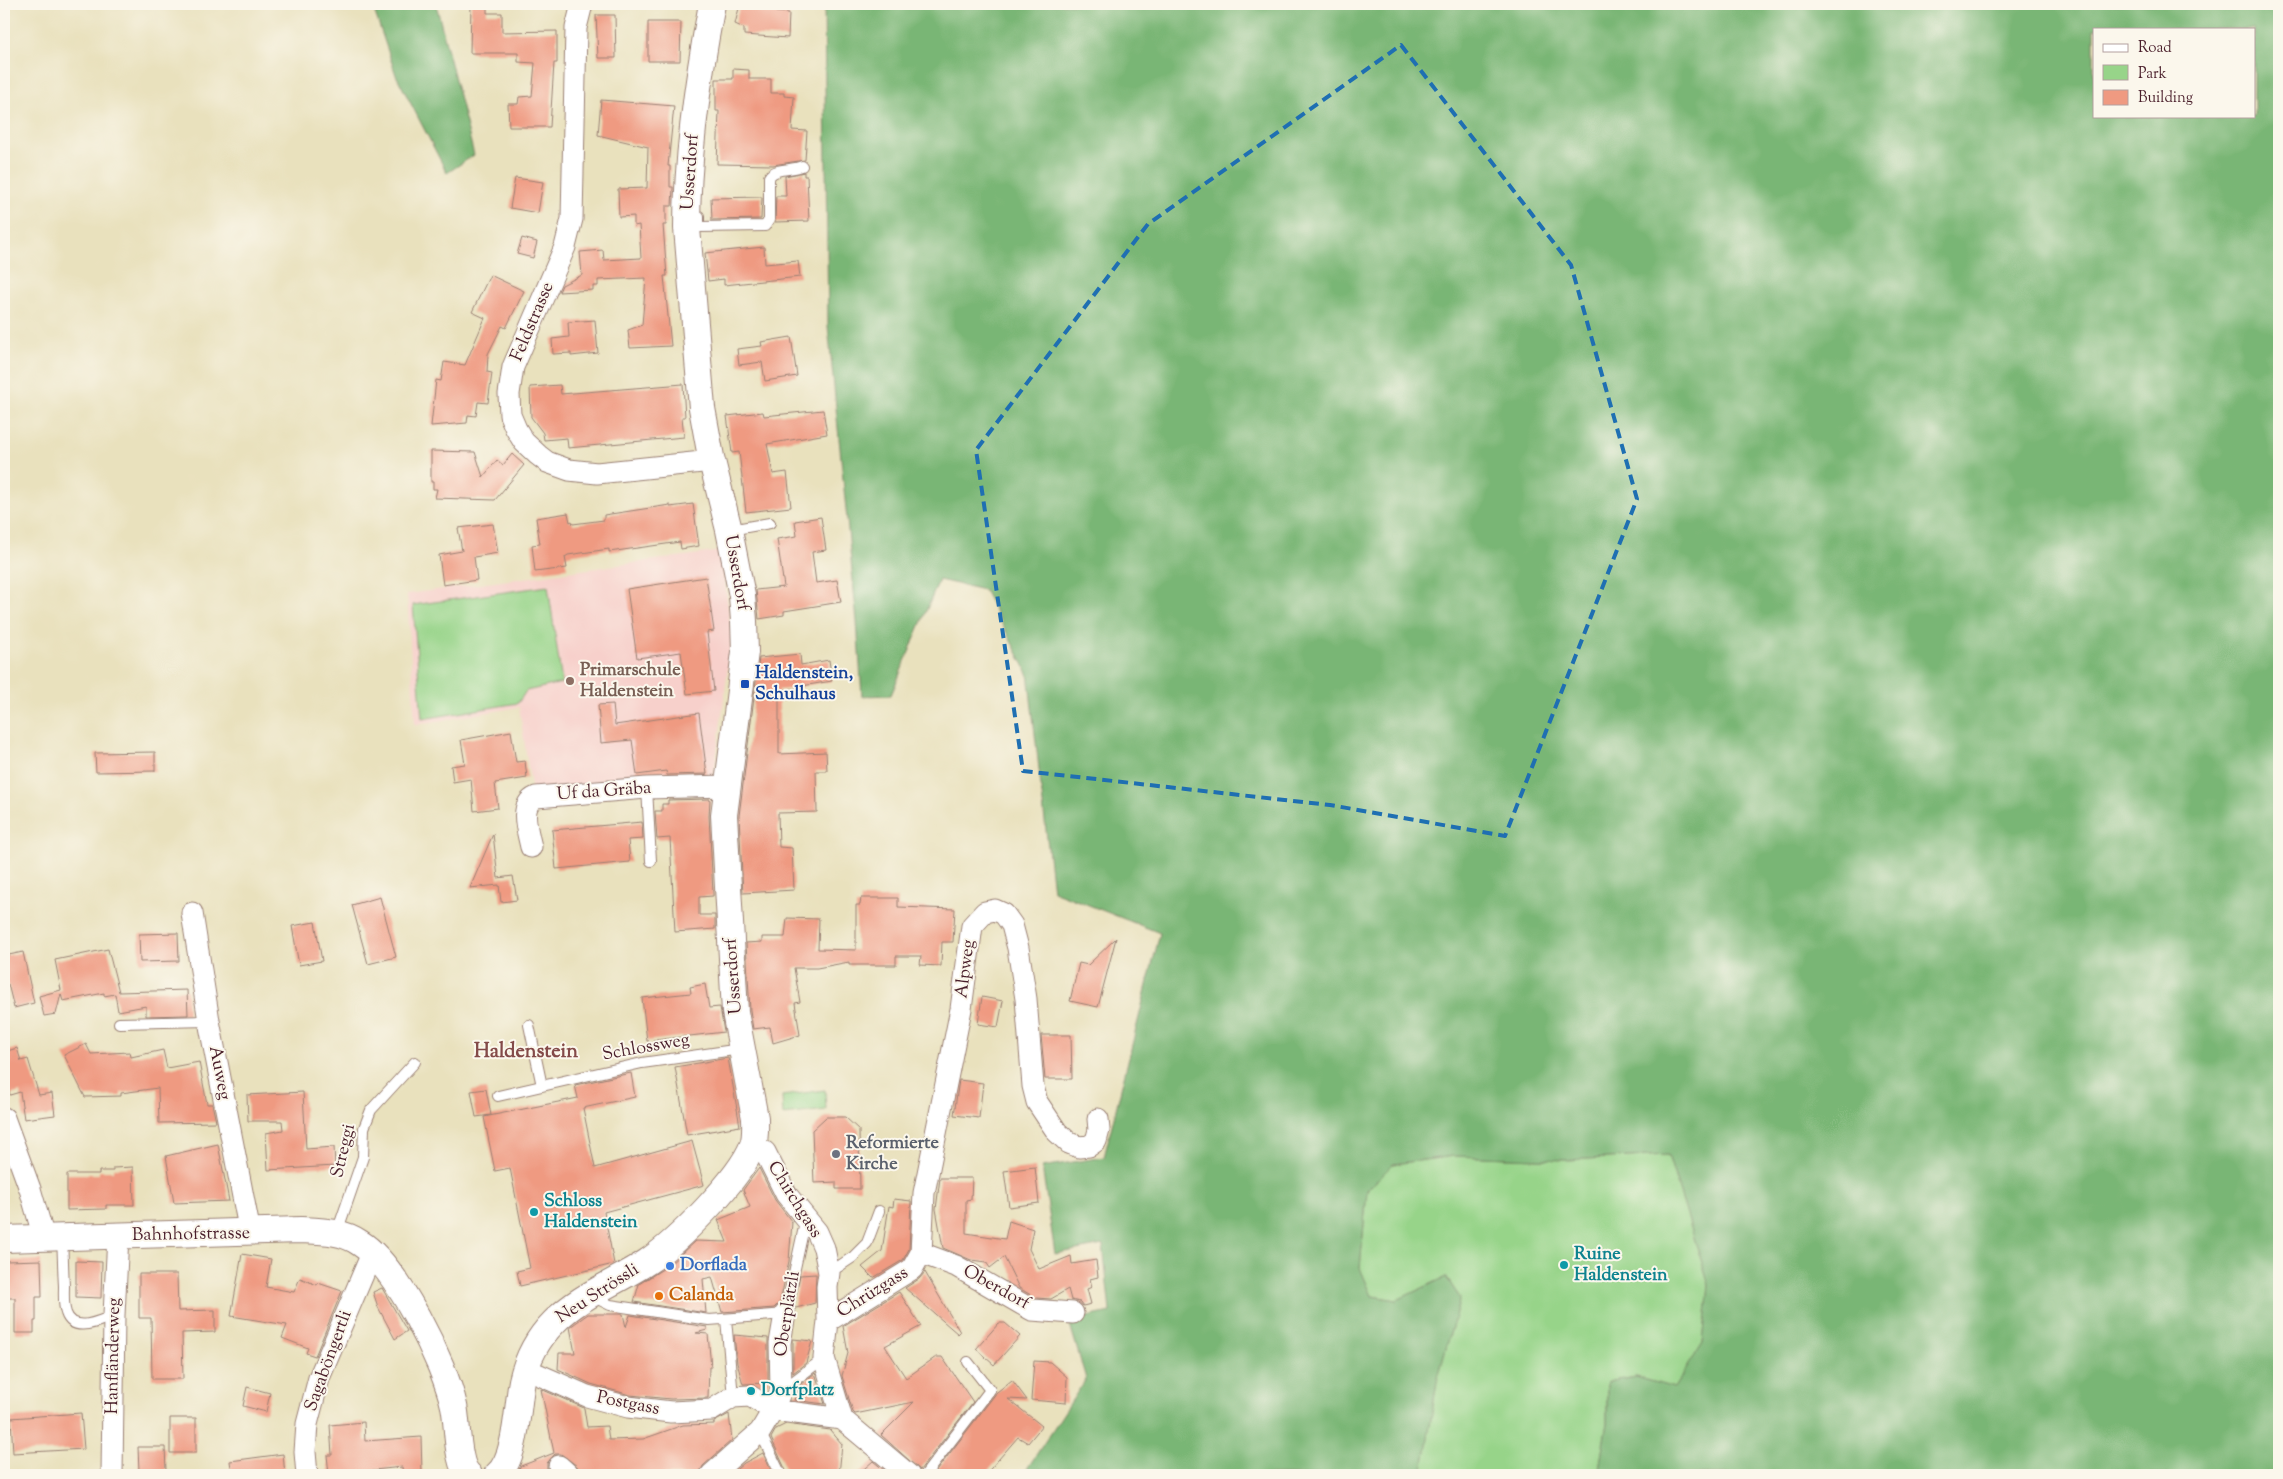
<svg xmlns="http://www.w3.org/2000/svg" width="2283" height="1479" font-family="'Sorts Mill Goudy',serif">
<rect width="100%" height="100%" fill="#fbf7ec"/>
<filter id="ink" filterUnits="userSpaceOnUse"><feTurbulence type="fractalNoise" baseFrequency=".02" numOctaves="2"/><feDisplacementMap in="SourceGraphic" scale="10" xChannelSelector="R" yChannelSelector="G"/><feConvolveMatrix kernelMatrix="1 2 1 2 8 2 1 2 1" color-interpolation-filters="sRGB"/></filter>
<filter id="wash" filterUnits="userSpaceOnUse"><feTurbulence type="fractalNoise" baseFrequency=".0096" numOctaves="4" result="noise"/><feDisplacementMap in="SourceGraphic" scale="20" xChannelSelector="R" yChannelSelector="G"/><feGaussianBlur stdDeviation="1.12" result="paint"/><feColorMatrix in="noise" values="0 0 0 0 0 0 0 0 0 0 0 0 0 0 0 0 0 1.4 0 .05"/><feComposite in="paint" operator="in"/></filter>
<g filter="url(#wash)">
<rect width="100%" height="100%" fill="#e9e1bd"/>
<path fill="#f7d0cb" d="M721,551L732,637L714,775L532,792L519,707L415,725L407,594Z"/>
<path fill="#97d489" stroke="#707a5a" d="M548,586L562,683L526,691L518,703L422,719L413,605Z
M825,1090L826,1110L783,1115L782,1096Z
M1668,1155L1709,1285L1703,1343L1674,1388L1636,1377L1607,1382V1423L1598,1475H1422L1437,1381L1460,1298L1446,1277L1397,1300L1372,1296L1360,1268L1367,1190L1393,1164L1455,1156L1566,1160Z"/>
<path fill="#79b675" stroke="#626a50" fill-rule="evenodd" d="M372,4H436L474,155L447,173L396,75Z
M824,4H2279V1475H1598L1607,1423V1382L1636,1377L1674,1388L1703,1343L1709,1285L1668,1155L1566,1160L1454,1156L1393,1164L1367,1190L1360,1268L1372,1296L1397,1300L1446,1277L1460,1298L1437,1381L1422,1475H1023L1086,1379L1069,1321L1110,1312L1103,1245L1055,1254L1042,1167L1104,1157L1160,933L1053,891L1028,673L984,590L939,580L891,695L862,696L857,622L828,326ZM2094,29H2254V116H2094Z"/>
<g id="blocks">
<path fill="#ef9a81" d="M471,4H487V13H502V32L557,31V63H554L550,127H509L508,104H518L519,97L532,96L535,63L518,62V53H470Z
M740,4H778L776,12L789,13L788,38L744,35V28L735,24Z
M596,15H615L616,58H598Z
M648,22H681L680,61H648Z
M733,69L749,70V79H771V93H784V96L794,97L792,130L807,131L805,160L773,165L717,164L719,111H716V79H733Z
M601,100L674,106L668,166H670V187H673L672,206H666V225H663L667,276H664L671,346L630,348L628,330L642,325L646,278L598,280V286H593V290L559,292L562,285L582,275L580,252L603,250L604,260L641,258L639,225L634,226V216L619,217L618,189L647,188L648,147L598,135Z
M804,172V176H807L809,221L775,222L776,196H786L785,176Z
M515,178L543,182L538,213L510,208Z
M762,197L761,219L712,220L711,198Z
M522,238L537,242L533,258L517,254Z
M764,247L765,264L798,261L800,277L724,285V279L708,281L705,253Z
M490,275L524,291L506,328L502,326L488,354L487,372L492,373L488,403L478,402L476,416L468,415L467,423L431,426L436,380L441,381L444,362L465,365L485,318L472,312Z
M595,320L598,353L571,356V353L553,354L552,339L569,337L568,322Z
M791,337L797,376L765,381L762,362L739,365L737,349L762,346L761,342Z
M683,384L685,417H682L684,437L568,448L567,438L544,440L543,433L531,417L530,387L560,385L561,394Z
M823,410L827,434L767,444L773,474L787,472L791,507L746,512L739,452L732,453L727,416L763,412L764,416Z
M431,451L475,452L483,477L497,460L503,465L512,454L524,465L495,500L435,498L437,489H433V482H431Z
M693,504L699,546L681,549L680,542L609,552V549L568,555L565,557L567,568L535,572L532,545L540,544L536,518L568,513L570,522L572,521L573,524L604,520V515L670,505V507Z
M821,517L826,550L812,552L816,583L837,580L841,602L784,611V615L759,619L756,590L784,587L777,539L797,536L795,521Z
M493,524L498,553L474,557L477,580L443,585L439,555L462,551L458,528Z
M706,577L714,631L707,632L714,691L687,694L681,652L637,658L627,589Z
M800,654L801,665L829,660L832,681L802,686V688L779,690V754L826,752L827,771H816L817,812L778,813L779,847L792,848L794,890L743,893L739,816L759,658Z
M613,704L615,725L699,713L707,774L667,775L666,771L637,775L632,740L601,743L598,705Z
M511,731L516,762L525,761L527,778L495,783L498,808L474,811L471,779L453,782L451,766L465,764L461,740Z
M155,752V771L96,772L95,753Z
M710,799L709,816L713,894V896L699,897V915H715V929L675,932L670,838L657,839L655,811H662V804H668V800Z
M642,822L643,839L628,840L630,862L556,869L552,830Z
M493,834L498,878L513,876L517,900L501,902L499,885L470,888Z
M380,897L396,957L368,964L352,905Z
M861,898H898V907L955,909L953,942H942L941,966L920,965L921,956H896V965H849V962L817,968H794L800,1002L795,1003L800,1035L773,1043L770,1027L753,1029L750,1010L746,943L762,942V937H785L787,918L819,919L818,949L856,950V905H860Z
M315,922L322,961L299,965L292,926Z
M178,933L179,961L140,962L139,934Z
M1116,938L1098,1007L1070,1001L1079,963L1088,965Z
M108,949L119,992L187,990L188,1015L146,1016V1006L118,1011L115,994L104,996V993L63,1001L61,994L56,1014L44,1016L39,996L61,990L55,960Z
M23,952L34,1003L14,1008L8,984H4V956Z
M705,984L709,1008L720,1007L724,1032L647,1041L642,998L691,993L690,987Z
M982,997L1003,1001L998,1027L978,1024Z
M1041,1035H1071L1072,1079H1045Z
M86,1044L91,1054L130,1052L131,1057L163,1050L167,1068L199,1062L207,1104H212L216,1122L159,1123L158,1088L121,1093V1096L85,1097L64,1055Z
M17,1048L21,1061L28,1059L39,1095L52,1093L55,1115L24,1119L20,1092L10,1095L4,1075V1052Z
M728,1058L740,1126L687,1135L675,1067Z
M631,1073L635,1097L583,1108L595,1168L692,1141L704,1185L604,1212L614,1264L520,1286L517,1271L530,1268L510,1168L495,1171L484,1117L578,1098L575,1085Z
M959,1080L983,1083L979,1118L954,1115Z
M486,1089L491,1115L476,1117L471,1091Z
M303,1092L306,1149L334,1147L335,1166L268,1170L266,1133L283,1130L282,1121H248L247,1095Z
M826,1117H845L859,1130L860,1189H836V1182L814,1183L812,1130Z
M218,1144L229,1201L174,1203L166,1156Z
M133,1167L134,1205H106V1209L67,1210V1174H99V1171H113V1168Z
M1035,1167L1039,1203L1009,1207L1004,1171Z
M759,1168L775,1200L792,1222L789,1261L780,1302L774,1308L722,1312L712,1277L703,1279L706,1313L634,1302L639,1284L669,1265L695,1241L727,1242L718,1220L750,1207L743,1190Z
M940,1178H972L971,1199L966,1200V1233L1005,1239L1009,1221L1033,1229L1029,1249L1039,1269L1071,1256L1072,1264L1096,1260L1098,1277L1090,1279L1092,1287L1087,1289L1091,1304L1083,1306L1080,1302L1071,1300L1068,1289L1051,1299L1036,1298L1019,1288L1004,1257L990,1268L986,1262L971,1260L943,1248L936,1209Z
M894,1199L911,1201L909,1249L903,1260L873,1278L862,1267L882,1251L889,1206L893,1207Z
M242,1254L271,1259L266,1287L294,1292L300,1278L317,1285L318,1283L342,1291L315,1356L306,1353L308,1348L282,1338L287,1325L231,1316Z
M41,1260L42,1297H36V1321H34V1333H15V1298H7L6,1261Z
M76,1261L102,1262L101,1298L76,1297Z
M925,1272L960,1332L958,1334L905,1288L919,1279Z
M139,1274H177L178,1311L215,1310V1332L182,1333L183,1379H152L151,1318H139Z
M816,1274L815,1303L796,1308L794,1306L800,1275Z
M382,1288L407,1331L395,1339L378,1307L373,1292Z
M899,1292L921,1326L885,1346L906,1378L936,1357H942L973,1402L920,1470L881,1435L914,1402L855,1414L853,1412L842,1376L848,1353L843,1326Z
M588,1314H623L626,1327L630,1315L707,1327V1330L696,1333L708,1334L711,1367H709L708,1398L671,1399L630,1395L591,1384L558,1369L559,1353H575L570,1327Z
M999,1323H1005L1020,1336L994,1365L976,1349Z
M734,1335L768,1338V1383L743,1384L737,1363Z
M793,1339L812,1341L806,1363L793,1373Z
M1034,1361L1050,1362L1067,1377L1066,1403L1031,1400Z
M815,1373L825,1404L794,1400L801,1384Z
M1012,1380L1027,1400L1008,1399L1042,1426L1028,1443L1018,1437L985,1475H933L997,1392Z
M247,1387L270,1393L266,1412L243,1406Z
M541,1389L584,1408L587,1427L607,1426L609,1440L643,1439L683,1425L714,1424V1422L729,1414L732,1440L703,1466L699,1475H581L577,1466L561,1454H555L547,1463V1469L551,1475H516L521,1466L554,1453Z
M81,1413L84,1449L13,1453L11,1418Z
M170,1418H196V1453H170Z
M364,1422L365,1441L421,1437L422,1473L403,1475L402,1467L329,1475L327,1455H332L330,1425Z
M786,1424L830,1430L842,1444L839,1475H788L771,1438L776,1429Z
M138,1447H165L166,1470L139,1471Z
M763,1453L773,1475H730L744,1463Z
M283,1454L285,1475H232L230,1461Z
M873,1461L890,1475H857Z"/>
</g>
</g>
<g filter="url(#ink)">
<use href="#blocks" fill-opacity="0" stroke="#9a8074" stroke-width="1"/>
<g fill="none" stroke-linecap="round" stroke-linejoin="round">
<g stroke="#9a8074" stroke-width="12">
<path id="service" d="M699,216V227L765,226L769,220V177C776,167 791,171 802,166
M730,530L770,523
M647,788L651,861
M119,1023L209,1021
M529,1025L542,1086
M498,1096L642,1063L741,1049
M337,1232L363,1157L364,1128L371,1110L415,1062
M62,1239C63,1255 63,1270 64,1286C64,1294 63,1305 66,1313C73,1334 101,1321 114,1315
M829,1273L853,1257L867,1243L879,1211
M595,1295L600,1300L610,1305L709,1320L785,1314L806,1218
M726,1319L733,1397
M782,1390L824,1358
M760,1432L781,1475
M925,1475L990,1390L968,1362"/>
</g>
<g stroke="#9a8074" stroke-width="23">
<path id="minor" d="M582,4L576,28L572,219L565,247L513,367L509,394L510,415L516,429L524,442L538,455L547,462L569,470L597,473L712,461
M531,847C528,832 518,805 536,797L647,788L727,786
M192,913L209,1021L250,1233
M4,1118L30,1189L44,1238
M753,1144L765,1152L786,1194L817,1232L824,1248L829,1273L827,1287L828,1321L824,1358L842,1419
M921,1253L956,1266L1032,1310L1073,1313
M785,1314L780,1343L781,1390L773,1410L842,1419L909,1475
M828,1321L912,1269L921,1253L924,1193L961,1009L972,926L985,912L995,910L1004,914L1012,925L1018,948L1026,999L1033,1086L1037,1102L1057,1132L1069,1143L1079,1147L1089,1146L1096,1141L1099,1130L1098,1119
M526,1369L587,1396L628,1407L671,1412L712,1410L733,1397L750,1396L773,1410L760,1432L711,1475
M559,1466L569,1475
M112,1475L114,1315L118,1236
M307,1475L305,1452L307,1424L319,1378L373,1251"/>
</g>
<g stroke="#9a8074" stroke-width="28">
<path id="tertiary" d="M4,1239L301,1230C322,1231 343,1231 360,1243C396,1265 445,1364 454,1406C458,1423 456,1464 469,1475
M497,1475C517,1458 517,1406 522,1381C527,1359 538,1338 554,1322C579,1296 617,1282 647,1262C677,1242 740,1179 753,1145C756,1136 755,1127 755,1118L735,1012L724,815L745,652L744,621L742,596L729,530L711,457L702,408L687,228C687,153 698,77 712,4"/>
</g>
<use href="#service" stroke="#fff" stroke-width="10"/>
<use href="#minor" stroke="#fff" stroke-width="21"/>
<use href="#tertiary" stroke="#fff" stroke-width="26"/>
</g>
</g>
<path fill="none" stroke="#1f6fb2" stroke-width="4" stroke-dasharray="10 6" stroke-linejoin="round" d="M1401,45L1571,265L1637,499L1505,836L1330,805L1023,771L976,450L1148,224Z"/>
<circle fill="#8d6e63" stroke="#fbf7ec" stroke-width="2" cx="570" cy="681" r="5"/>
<rect fill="#1a4fb4" stroke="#fbf7ec" stroke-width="2" x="740" y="679" width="10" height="10" rx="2.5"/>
<circle fill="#6b7280" stroke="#fbf7ec" stroke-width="2" cx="836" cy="1154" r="5"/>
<g fill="#0f9aa8" stroke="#fbf7ec" stroke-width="2">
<circle cx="534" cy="1212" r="5"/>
<circle cx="1564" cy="1265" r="5"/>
<circle cx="751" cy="1391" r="5"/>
</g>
<circle fill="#3f7fe0" stroke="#fbf7ec" stroke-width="2" cx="670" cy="1266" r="5"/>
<circle fill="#e8710a" stroke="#fbf7ec" stroke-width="2" cx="659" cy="1296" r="5"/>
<g text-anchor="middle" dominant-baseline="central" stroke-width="4" stroke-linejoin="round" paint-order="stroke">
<g font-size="18" fill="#4a1f2b" stroke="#fbf7ec">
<text transform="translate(691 172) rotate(-86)">Usserdorf</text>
<text transform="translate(533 322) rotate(-67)">Feldstrasse</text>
<text transform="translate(736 573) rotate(80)">Usserdorf</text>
<text transform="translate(604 792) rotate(-4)">Uf da Gräba</text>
<text transform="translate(966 969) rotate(-83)">Alpweg</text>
<text transform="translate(734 976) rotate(-94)">Usserdorf</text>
<text transform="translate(646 1048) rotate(-10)">Schlossweg</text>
<text transform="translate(219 1073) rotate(79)">Auweg</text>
<text transform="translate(344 1151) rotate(-77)">Streggi</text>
<text transform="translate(794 1200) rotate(58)">Chirchgass</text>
<text transform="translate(191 1235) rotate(-1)">Bahnhofstrasse</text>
<text transform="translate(996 1288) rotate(29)">Oberdorf</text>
<text transform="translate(873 1293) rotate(-32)">Chrüzgass</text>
<text transform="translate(598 1294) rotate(-33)">Neu Strössli</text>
<text transform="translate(788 1314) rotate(-81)">Oberplätzli</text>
<text transform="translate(114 1356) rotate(-89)">Hanfländerweg</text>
<text transform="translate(329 1361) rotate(-70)">Sagaböngertli</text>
<text transform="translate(628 1404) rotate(11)">Postgass</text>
</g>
<g font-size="18" font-weight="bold" fill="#785e54" stroke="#fbf7ec" text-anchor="start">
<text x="580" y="671">Primarschule<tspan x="580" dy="21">Haldenstein</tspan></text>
</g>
<g font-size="18" font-weight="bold" fill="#164399" stroke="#fbf7ec" text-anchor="start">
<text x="755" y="674">Haldenstein,<tspan x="755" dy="21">Schulhaus</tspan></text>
</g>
<g font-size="18" font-weight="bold" fill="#5b616d" stroke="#fbf7ec" text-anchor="start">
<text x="846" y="1144">Reformierte<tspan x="846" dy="21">Kirche</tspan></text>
</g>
<g font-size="18" font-weight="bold" fill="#0d838f" stroke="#fbf7ec" text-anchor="start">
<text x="544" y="1202">Schloss<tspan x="544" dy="21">Haldenstein</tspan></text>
<text x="1574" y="1255">Ruine<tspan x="1574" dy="21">Haldenstein</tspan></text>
<text x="761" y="1391">Dorfplatz</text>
</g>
<g font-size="18" font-weight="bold" fill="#366cbe" stroke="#fbf7ec" text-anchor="start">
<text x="680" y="1266">Dorflada</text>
</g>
<g font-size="18" font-weight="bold" fill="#c56008" stroke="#fbf7ec" text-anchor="start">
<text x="669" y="1296">Calanda</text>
</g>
<g font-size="20" font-weight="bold" fill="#844a49" stroke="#fbf7ec">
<text x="526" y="1052">Haldenstein</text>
</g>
</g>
<rect width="2283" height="1479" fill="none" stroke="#fbf7ec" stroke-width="20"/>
<rect x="2093" y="28" width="162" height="90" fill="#fbf7ec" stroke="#b4a19f"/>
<rect x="2103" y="44" width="25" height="8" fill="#ffffff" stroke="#b4a19f"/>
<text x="2138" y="52" font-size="15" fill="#4a1f2b">Road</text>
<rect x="2103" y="65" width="25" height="15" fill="#97d489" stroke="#b4a19f"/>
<text x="2138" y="78" font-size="15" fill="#4a1f2b">Park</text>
<rect x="2103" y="90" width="25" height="15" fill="#ef9a81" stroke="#b4a19f"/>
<text x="2138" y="102" font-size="15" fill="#4a1f2b">Building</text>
</svg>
